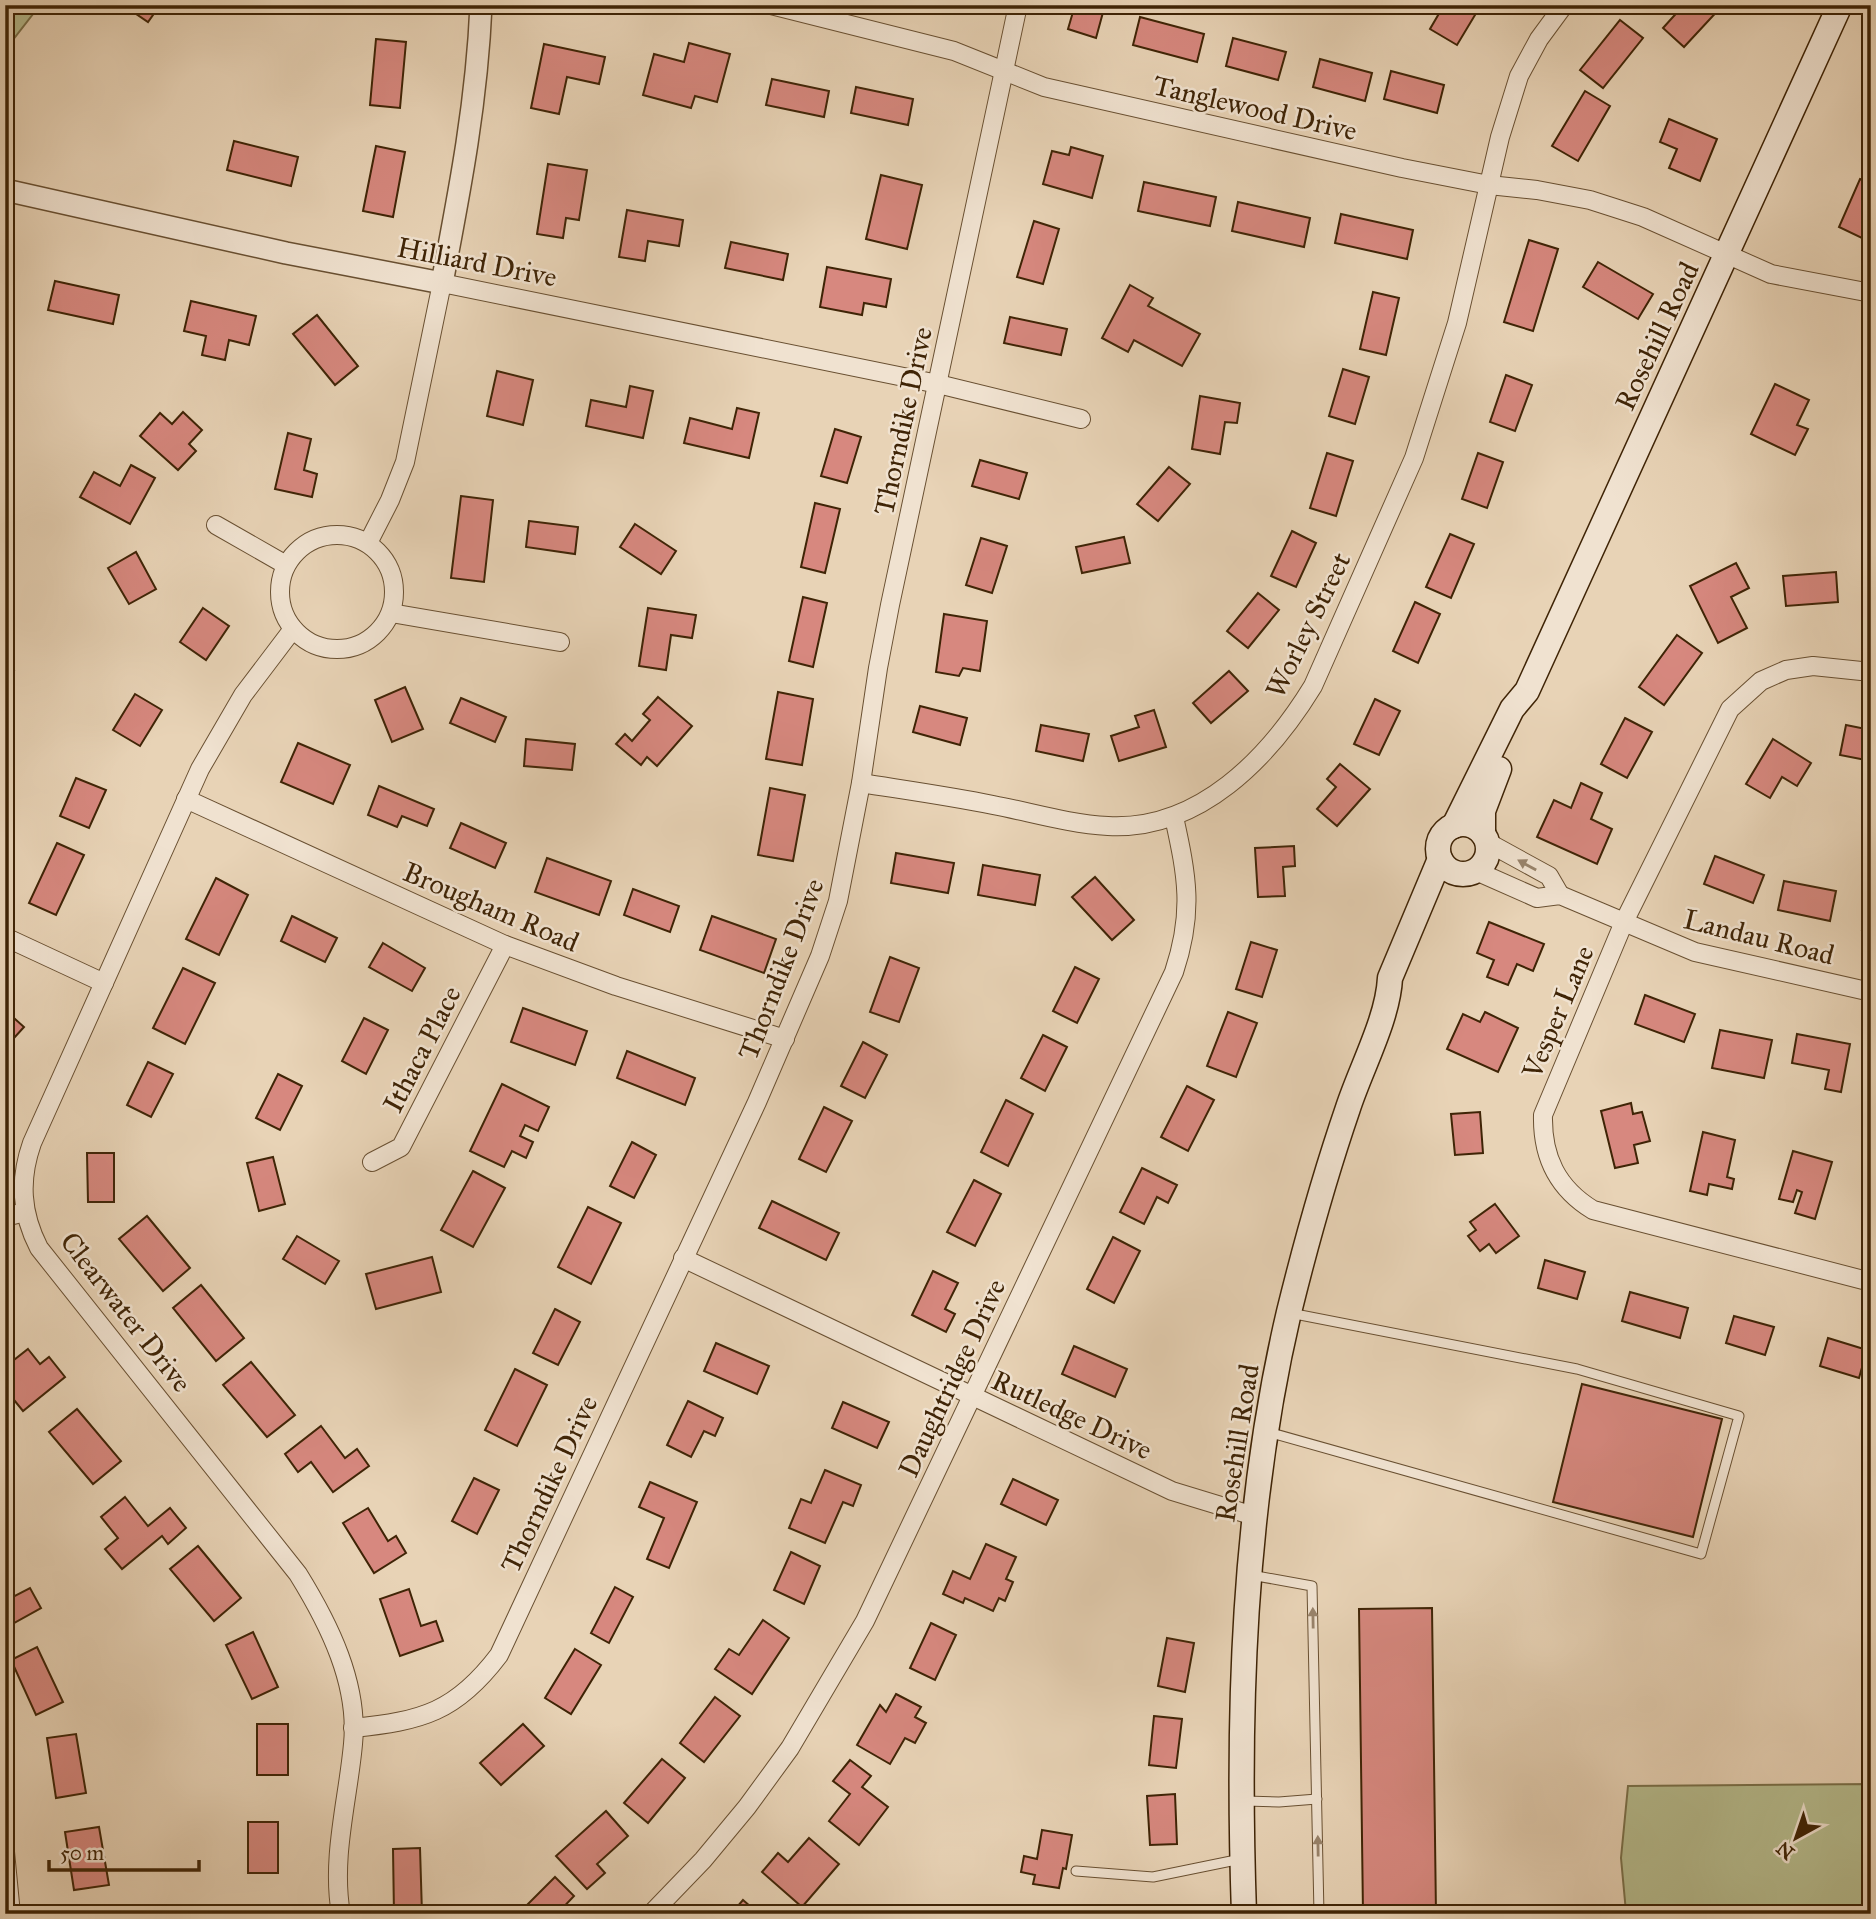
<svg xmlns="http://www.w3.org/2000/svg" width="1876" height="1919" viewBox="0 0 1876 1919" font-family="'IM FELL Great Primer',serif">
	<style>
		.green { fill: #b6bc8e; stroke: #7a704a; stroke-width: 2 }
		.building { fill: #d7887f; stroke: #3f2406; stroke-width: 2 }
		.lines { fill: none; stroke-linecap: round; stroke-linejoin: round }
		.service-casing { stroke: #695032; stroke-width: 11 }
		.minor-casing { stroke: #695032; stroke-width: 20 }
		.tertiary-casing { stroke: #695032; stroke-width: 24 }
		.secondary-casing { stroke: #3f2406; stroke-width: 27 }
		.service { stroke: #f0e2d0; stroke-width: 9 }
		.minor { stroke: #f0e2d0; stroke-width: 18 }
		.tertiary { stroke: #f0e2d0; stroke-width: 21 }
		.secondary { stroke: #f0e2d0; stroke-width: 24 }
		.oneway { fill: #98836b }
		.labels { text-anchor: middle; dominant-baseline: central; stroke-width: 5; stroke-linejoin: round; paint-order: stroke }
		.street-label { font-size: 28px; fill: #3f2406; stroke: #f0e2d0 }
	</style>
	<rect width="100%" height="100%" fill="#e8d3b6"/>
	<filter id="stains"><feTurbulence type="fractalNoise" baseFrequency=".00286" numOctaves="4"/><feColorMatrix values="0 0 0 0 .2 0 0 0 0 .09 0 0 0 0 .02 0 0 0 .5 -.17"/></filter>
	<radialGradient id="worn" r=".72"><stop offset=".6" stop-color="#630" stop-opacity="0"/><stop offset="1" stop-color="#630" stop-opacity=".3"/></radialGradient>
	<!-- green -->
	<g class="green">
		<polygon points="5,5 40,5 5,50"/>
		<polygon points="1871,1784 1871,1914 1626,1912 1621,1858 1628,1786"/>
	</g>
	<!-- building -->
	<g class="building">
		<polygon points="123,5 160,5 148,22"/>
		<polygon points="1075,5 1105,5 1096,38 1068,29"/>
		<polygon points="1444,5 1481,5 1457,45 1430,29"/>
		<polygon points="1680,5 1723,5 1684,47 1663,28 1682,7"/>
		<polygon points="1140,17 1204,34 1197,62 1133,45"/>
		<polygon points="1620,20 1643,38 1603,88 1580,70"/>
		<polygon points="1233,38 1286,52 1278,80 1226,66"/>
		<polygon points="376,39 406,42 400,108 370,105"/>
		<polygon points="689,43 730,54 717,102 695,96 691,108 643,95 654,54 684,62"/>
		<polygon points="544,44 605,57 599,84 567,77 559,114 531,108"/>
		<polygon points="1320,59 1372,73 1365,101 1313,87"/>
		<polygon points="1391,71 1444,85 1437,113 1384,99"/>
		<polygon points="772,79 829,91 824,117 766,105"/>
		<polygon points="856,87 913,99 908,125 851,113"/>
		<polygon points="1585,91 1610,106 1578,161 1552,146"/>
		<polygon points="1669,119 1717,139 1700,181 1669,168 1677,149 1660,142"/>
		<polygon points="234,141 298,157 291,186 227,170"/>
		<polygon points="376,146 405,152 393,217 363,211"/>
		<polygon points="1071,147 1103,156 1092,198 1043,184 1052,151 1069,155"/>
		<polygon points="548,164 587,170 579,220 566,218 563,238 537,234"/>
		<polygon points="881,175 922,185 907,249 866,239"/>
		<polygon points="1860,179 1871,184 1871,229 1866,240 1839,227"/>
		<polygon points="1144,182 1216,197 1210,226 1138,211"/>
		<polygon points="1238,202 1310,218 1304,247 1232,231"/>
		<polygon points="627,210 683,220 679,246 648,241 645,261 619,257"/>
		<polygon points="1341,214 1413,230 1407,259 1335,243"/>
		<polygon points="1034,221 1059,229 1043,284 1017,277"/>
		<polygon points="1529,240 1558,249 1533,331 1504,322"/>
		<polygon points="731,242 788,254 783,280 725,268"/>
		<polygon points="1598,262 1653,294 1638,319 1583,287"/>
		<polygon points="827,267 891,279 886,307 864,303 862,315 820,307"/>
		<polygon points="55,281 119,295 113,324 48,310"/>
		<polygon points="1130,285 1153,298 1148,306 1200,334 1182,366 1134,340 1128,352 1102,338"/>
		<polygon points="1373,292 1399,298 1386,355 1360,349"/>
		<polygon points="191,301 256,316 249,345 229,340 225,360 202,355 206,336 184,331"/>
		<polygon points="317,315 358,366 335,385 293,334"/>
		<polygon points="1010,317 1067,329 1061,355 1004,343"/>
		<polygon points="1343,369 1369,377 1355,424 1329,416"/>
		<polygon points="497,371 533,380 523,425 487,416"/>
		<polygon points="1506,375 1532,385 1515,431 1490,422"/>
		<polygon points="1775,384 1809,400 1797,425 1808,429 1795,455 1751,434"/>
		<polygon points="630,386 653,391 643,438 586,426 591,400 626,407"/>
		<polygon points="1200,396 1240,403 1237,423 1225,422 1220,454 1192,449"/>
		<polygon points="737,408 759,413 749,458 684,443 690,418 732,429"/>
		<polygon points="183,412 202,430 189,444 196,451 178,470 140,436 160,413 172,424"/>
		<polygon points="835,429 861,437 847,483 821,476"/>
		<polygon points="288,433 311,439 304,470 317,474 312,497 275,489"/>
		<polygon points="1327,453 1353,461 1336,516 1310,508"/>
		<polygon points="1478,453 1503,462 1487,508 1462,499"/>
		<polygon points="980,460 1027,473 1019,499 972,486"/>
		<polygon points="131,465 155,478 130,524 80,497 94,472 120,486"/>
		<polygon points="1169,467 1190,484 1158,521 1137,504"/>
		<polygon points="461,496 493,500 484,582 451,578"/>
		<polygon points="815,503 840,509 825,573 801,567"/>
		<polygon points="529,521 578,527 575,554 526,547"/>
		<polygon points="635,524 676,551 661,574 620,547"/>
		<polygon points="1292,531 1316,543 1296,587 1271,576"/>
		<polygon points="1450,534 1474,544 1451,598 1426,587"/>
		<polygon points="1124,537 1130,563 1082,573 1076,547"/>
		<polygon points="981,538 1007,546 992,593 966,585"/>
		<polygon points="136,552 156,589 129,604 108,568"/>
		<polygon points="1736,563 1749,588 1731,597 1747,628 1718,643 1690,586"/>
		<polygon points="1836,572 1838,602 1786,606 1783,576"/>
		<polygon points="1258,593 1279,610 1248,648 1227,631"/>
		<polygon points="803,597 827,603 813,667 789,661"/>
		<polygon points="1415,602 1440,614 1418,663 1393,651"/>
		<polygon points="203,608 229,626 206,660 180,642"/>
		<polygon points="648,608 696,615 692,638 671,635 666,670 639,666"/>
		<polygon points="944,614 987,621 980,671 963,668 959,676 936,672"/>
		<polygon points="1677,635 1702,653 1664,705 1639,687"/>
		<polygon points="7,639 14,670 5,672 5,640"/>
		<polygon points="1229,671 1248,691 1211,723 1193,703"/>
		<polygon points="405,687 423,729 392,742 375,700"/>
		<polygon points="778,692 813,699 802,765 766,759"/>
		<polygon points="135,694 162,710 140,746 113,730"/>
		<polygon points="658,697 692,726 657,766 647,757 641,765 616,744 625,734 632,741 650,720 643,714"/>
		<polygon points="461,698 506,717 495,742 450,723"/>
		<polygon points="1375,699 1400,711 1379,755 1354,744"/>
		<polygon points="920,706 967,718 960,745 913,732"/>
		<polygon points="1154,710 1166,747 1119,761 1111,736 1139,727 1135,716"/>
		<polygon points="1625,718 1652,732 1627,778 1601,764"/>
		<polygon points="1041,725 1089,734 1083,761 1036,751"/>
		<polygon points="1846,725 1871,730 1871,761 1840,755"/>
		<polygon points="526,739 575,744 572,770 524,766"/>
		<polygon points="1773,739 1811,763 1797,786 1782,777 1770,798 1746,784"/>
		<polygon points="298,743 350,765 333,804 281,782"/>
		<polygon points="1340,764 1370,789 1337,826 1317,809 1336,787 1327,779"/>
		<polygon points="76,778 106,790 89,828 60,816"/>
		<polygon points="1581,783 1602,793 1591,819 1612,829 1597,864 1537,837 1554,800 1571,808"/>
		<polygon points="379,786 434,809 427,826 402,816 397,827 368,815"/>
		<polygon points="770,788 805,795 793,861 758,855"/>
		<polygon points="461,823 506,843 495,868 450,848"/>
		<polygon points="57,843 84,855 56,915 29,903"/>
		<polygon points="1294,846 1295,866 1283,867 1285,896 1258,897 1255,848"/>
		<polygon points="896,853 954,863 948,893 891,883"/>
		<polygon points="1715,856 1764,875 1753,903 1704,884"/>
		<polygon points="547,858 611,881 599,915 535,892"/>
		<polygon points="983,865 1040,875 1035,905 978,895"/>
		<polygon points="1095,877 1134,920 1112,940 1072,897"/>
		<polygon points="216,878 248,895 219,955 186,939"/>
		<polygon points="1784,881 1836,891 1830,921 1778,910"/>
		<polygon points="633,889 679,906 670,932 624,915"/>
		<polygon points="1871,893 1871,932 1862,930"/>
		<polygon points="292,916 337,938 325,962 281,941"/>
		<polygon points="712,916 776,939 764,973 700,950"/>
		<polygon points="1489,922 1544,944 1533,971 1517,964 1508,985 1487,977 1494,960 1477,953"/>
		<polygon points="1251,942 1277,950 1262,997 1236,989"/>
		<polygon points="383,943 425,968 412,991 369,967"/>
		<polygon points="890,957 919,968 899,1022 870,1012"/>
		<polygon points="1075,967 1099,979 1077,1023 1053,1011"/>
		<polygon points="183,968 215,983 185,1044 153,1028"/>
		<polygon points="1645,995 1695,1014 1684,1042 1635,1024"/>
		<polygon points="523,1008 587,1031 575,1065 511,1042"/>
		<polygon points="5,1010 24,1027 5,1048"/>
		<polygon points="1228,1012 1257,1023 1236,1077 1207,1066"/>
		<polygon points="1485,1012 1518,1028 1498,1072 1447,1049 1463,1014 1480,1022"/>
		<polygon points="364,1018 388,1030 366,1074 342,1061"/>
		<polygon points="1720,1030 1772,1040 1764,1078 1712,1068"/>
		<polygon points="1797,1034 1850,1044 1841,1092 1825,1089 1829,1070 1792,1063"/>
		<polygon points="1043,1035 1067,1047 1045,1091 1021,1078"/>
		<polygon points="863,1042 887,1055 865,1098 841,1086"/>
		<polygon points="627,1051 695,1078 685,1105 617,1078"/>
		<polygon points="148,1062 173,1074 151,1117 127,1105"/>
		<polygon points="278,1074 302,1086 280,1130 256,1118"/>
		<polygon points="502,1084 549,1107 538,1131 525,1125 520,1136 533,1142 526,1158 512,1151 504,1167 470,1151"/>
		<polygon points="1187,1086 1214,1100 1188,1151 1161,1137"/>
		<polygon points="1006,1100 1033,1114 1008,1166 981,1152"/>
		<polygon points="1631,1103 1633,1114 1642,1112 1650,1141 1634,1145 1638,1163 1615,1168 1601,1111"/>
		<polygon points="824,1107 852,1121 826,1172 799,1159"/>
		<polygon points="1480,1112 1483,1153 1455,1155 1451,1114"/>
		<polygon points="1703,1132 1735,1140 1727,1177 1734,1179 1732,1189 1709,1184 1707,1195 1690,1191"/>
		<polygon points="632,1142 656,1155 634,1198 610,1186"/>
		<polygon points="1793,1151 1832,1162 1815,1219 1795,1213 1802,1192 1797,1190 1793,1202 1779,1199"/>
		<polygon points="87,1153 114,1153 114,1202 88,1202"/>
		<polygon points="273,1157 285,1204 259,1211 247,1163"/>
		<polygon points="1142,1168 1177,1185 1168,1203 1157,1197 1144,1224 1120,1212"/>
		<polygon points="473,1171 505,1188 473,1247 441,1230"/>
		<polygon points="974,1180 1001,1194 975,1246 947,1232"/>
		<polygon points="1869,1193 1871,1193 1871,1224 1863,1222"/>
		<polygon points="772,1201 839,1233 826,1260 759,1228"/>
		<polygon points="1495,1204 1519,1236 1496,1253 1489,1244 1480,1251 1468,1236 1476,1230 1470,1222"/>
		<polygon points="588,1207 621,1223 591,1284 558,1267"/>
		<polygon points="147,1216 190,1268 163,1291 119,1239"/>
		<polygon points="297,1236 339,1261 325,1284 283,1259"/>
		<polygon points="1113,1237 1140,1251 1114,1303 1087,1289"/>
		<polygon points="432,1257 441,1292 376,1309 366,1274"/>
		<polygon points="1545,1260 1585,1272 1577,1299 1538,1288"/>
		<polygon points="933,1271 958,1283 945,1309 955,1314 946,1332 912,1315"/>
		<polygon points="201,1285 244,1338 216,1361 173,1308"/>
		<polygon points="1630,1292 1688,1308 1680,1338 1622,1321"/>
		<polygon points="555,1309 580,1322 558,1365 533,1353"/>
		<polygon points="1734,1316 1774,1327 1765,1355 1726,1343"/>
		<polygon points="1828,1338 1867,1350 1859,1378 1820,1366"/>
		<polygon points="716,1343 769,1366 757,1394 704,1371"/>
		<polygon points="1074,1346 1127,1369 1115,1397 1062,1374"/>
		<polygon points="28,1349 40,1364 49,1357 65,1377 23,1411 5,1389 5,1367"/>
		<polygon points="251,1362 295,1415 267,1437 223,1385"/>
		<polygon points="515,1369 547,1385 517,1446 485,1430"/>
		<polygon points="1582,1384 1722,1419 1693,1537 1553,1502"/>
		<polygon points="688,1401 723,1418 715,1436 704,1431 691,1457 667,1445"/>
		<polygon points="843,1402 889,1422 877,1448 832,1428"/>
		<polygon points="77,1409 121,1461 93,1484 49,1432"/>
		<polygon points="321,1426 345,1458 357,1449 369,1466 333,1492 311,1462 298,1472 285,1454"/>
		<polygon points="825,1470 861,1485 853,1506 843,1502 825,1543 789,1528 801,1499 811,1503"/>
		<polygon points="474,1478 499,1490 477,1534 452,1521"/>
		<polygon points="1013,1479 1058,1500 1046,1525 1001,1504"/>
		<polygon points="650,1482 697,1502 669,1568 647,1559 664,1518 639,1507"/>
		<polygon points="125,1497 148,1526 170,1508 186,1528 168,1544 162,1536 122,1569 105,1549 118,1538 101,1517"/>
		<polygon points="368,1508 388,1541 396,1536 406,1553 374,1573 343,1523"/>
		<polygon points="986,1544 1016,1557 1006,1579 1013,1582 1005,1601 999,1598 993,1611 965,1598 963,1603 943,1594 953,1571 970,1579"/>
		<polygon points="198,1546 241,1598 214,1621 170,1569"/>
		<polygon points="791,1552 820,1566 804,1604 774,1590"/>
		<polygon points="5,1587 11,1598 30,1588 41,1608 5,1628"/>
		<polygon points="615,1587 633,1597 609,1643 591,1633"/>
		<polygon points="409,1589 421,1626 436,1621 443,1641 400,1656 380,1599"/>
		<polygon points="1432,1608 1436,1914 1363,1914 1359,1609"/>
		<polygon points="763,1620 789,1638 752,1694 715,1669 729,1649 739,1655"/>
		<polygon points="931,1623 956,1635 935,1680 910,1668"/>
		<polygon points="253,1632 278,1687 252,1699 226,1645"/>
		<polygon points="1167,1638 1194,1643 1185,1692 1158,1686"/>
		<polygon points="37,1647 63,1702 36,1715 11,1660"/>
		<polygon points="575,1649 601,1665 571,1714 545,1698"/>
		<polygon points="896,1694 921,1707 915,1717 926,1723 915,1743 905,1738 890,1764 857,1745 880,1705 886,1712"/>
		<polygon points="715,1697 740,1716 704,1762 680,1743"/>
		<polygon points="1154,1716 1182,1719 1176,1768 1149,1765"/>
		<rect x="257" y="1724" width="31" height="51"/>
		<polygon points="523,1724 544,1746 501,1785 480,1763"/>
		<polygon points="76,1734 86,1793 56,1798 47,1738"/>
		<polygon points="662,1759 685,1778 648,1823 624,1803"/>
		<polygon points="850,1760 871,1776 862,1787 888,1807 859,1845 829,1821 850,1794 833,1781"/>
		<polygon points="1175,1794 1177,1844 1150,1845 1147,1796"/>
		<polygon points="606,1811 628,1836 597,1864 605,1873 587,1889 556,1856"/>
		<rect x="248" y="1822" width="30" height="51"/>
		<polygon points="99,1827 109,1885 74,1890 65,1832"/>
		<polygon points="1042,1830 1072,1835 1066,1869 1063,1868 1059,1888 1033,1884 1035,1875 1021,1872 1024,1856 1037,1859"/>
		<polygon points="809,1838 839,1864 802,1907 762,1872 778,1853 788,1862"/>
		<polygon points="420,1848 422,1914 394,1914 393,1849"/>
		<polygon points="555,1877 574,1896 557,1914 518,1914"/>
		<polygon points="743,1900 759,1914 731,1914"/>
	</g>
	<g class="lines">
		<!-- service casing -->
		<g class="service-casing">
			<g id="service">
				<polyline points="1268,1432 1701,1554 1739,1416 1577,1369 1290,1313"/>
				<polyline points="1251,1575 1312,1586 1319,1914"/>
				<polyline points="1245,1801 1279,1802 1317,1799"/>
				<polyline points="1076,1871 1153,1877 1241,1859"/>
			</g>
		</g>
		<!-- minor casing -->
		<g class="minor-casing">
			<g id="minor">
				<polyline points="771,5 954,51 1044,87 1402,168 1489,185 1537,190 1590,200 1643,217 1771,274 1871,293"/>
				<polyline points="216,525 286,565"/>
				<circle cx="337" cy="592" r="57"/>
				<polyline points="368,543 390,500 405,462 442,283 938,384 1081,419"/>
				<polyline points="391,613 560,642"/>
				<path d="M293,629L243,695L200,769L32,1143C19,1180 21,1213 39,1248L298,1574C329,1624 359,1684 353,1744C348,1800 331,1858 341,1914"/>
				<path d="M1871,672L1813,666L1786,670L1761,681L1730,709L1624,922L1543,1115C1542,1157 1557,1188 1593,1210L1871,1282"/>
				<path d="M861,783C905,790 949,796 993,805C1030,812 1069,824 1108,826C1199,831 1269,758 1313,686L1414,458L1457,323L1500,137L1519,76L1539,39L1564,5"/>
				<polyline points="186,799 505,945 616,986 785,1039"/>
				<polyline points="1487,842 1549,876 1560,895"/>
				<polyline points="1476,871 1537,898 1560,895 1695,952 1871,992"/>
				<polyline points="5,937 104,983"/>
				<polyline points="372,1162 401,1147 505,945"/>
				<polyline points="5,1217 25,1212"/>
				<polyline points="683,1258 1172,1491 1254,1516"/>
				<path d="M353,1728C422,1721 456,1712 499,1655L757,1102L820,956L838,901L861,783L878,668L890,605L1018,5"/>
				<polyline points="5,1852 11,1914"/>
				<path d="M651,1914L703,1860L747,1807L790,1748L865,1621L1174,972C1194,912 1187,876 1174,817"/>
			</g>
		</g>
		<!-- tertiary casing -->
		<g class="tertiary-casing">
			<path id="tertiary" d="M5,190L286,253L442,283C460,189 477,101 481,5"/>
		</g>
		<!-- secondary casing -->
		<g class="secondary-casing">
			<g id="secondary">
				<circle cx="1463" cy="849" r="25"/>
				<polyline points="1454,826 1512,709 1527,691 1840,5"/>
				<polyline points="1483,834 1483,811 1499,769"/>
				<path d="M1244,1914C1237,1713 1243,1508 1289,1312C1306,1243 1325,1175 1348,1108C1361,1068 1388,1019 1390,978L1440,859"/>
			</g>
		</g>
		<!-- service -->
		<use href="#service" class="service"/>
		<!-- minor -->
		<use href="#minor" class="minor"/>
		<!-- tertiary -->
		<use href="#tertiary" class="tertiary"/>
		<!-- secondary -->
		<use href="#secondary" class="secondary"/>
	</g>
	<!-- one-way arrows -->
	<defs><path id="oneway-solid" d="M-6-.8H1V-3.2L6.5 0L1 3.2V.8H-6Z" transform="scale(1.75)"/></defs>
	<g class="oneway">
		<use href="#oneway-solid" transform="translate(1527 865) rotate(-151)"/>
		<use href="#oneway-solid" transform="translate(1313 1618) rotate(-91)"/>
		<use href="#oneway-solid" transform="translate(1318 1846) rotate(-91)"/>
	</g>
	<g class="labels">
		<!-- street labels -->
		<g class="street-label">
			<text transform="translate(1255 108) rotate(13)">Tanglewood Drive</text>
			<text transform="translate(477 262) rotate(11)">Hilliard Drive</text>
			<text transform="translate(1657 336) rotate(-65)">Rosehill Road</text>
			<text transform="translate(903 421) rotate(-78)">Thorndike Drive</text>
			<text transform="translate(1308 625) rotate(-64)">Worley Street</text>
			<text transform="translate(491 907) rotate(23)">Brougham Road</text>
			<text transform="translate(1759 937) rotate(14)">Landau Road</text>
			<text transform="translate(781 969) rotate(-69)">Thorndike Drive</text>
			<text transform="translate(1558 1012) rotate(-67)">Vesper Lane</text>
			<text transform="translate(422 1049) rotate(-63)">Ithaca Place</text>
			<text transform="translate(126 1312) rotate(52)">Clearwater Drive</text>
			<text transform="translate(952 1378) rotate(-65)">Daughtridge Drive</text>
			<text transform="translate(1072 1415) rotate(25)">Rutledge Drive</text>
			<text transform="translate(1237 1443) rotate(-81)">Rosehill Road</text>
			<text transform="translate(549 1484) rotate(-65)">Thorndike Drive</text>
		</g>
	</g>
	<!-- margin -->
	<rect width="1876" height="1919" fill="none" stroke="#e8d3b6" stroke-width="28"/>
	<rect x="7" y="7" width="1862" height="1905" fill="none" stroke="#3f2406" stroke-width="3.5"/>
	<rect x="14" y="14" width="1848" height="1891" fill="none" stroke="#3f2406" stroke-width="2"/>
	<!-- north arrow -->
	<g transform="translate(1796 1838) rotate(220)" stroke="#f0e2d0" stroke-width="5" paint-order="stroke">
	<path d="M0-5L12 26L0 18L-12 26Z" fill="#3f2406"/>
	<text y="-10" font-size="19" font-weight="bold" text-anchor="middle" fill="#3f2406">N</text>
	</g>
	<!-- scale -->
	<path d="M49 1860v10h150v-10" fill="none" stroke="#3f2406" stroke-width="3.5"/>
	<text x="60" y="1860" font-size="21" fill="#3f2406" stroke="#f0e2d0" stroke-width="5" paint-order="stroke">50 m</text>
	<rect width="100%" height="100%" filter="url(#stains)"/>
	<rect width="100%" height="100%" fill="url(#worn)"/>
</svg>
